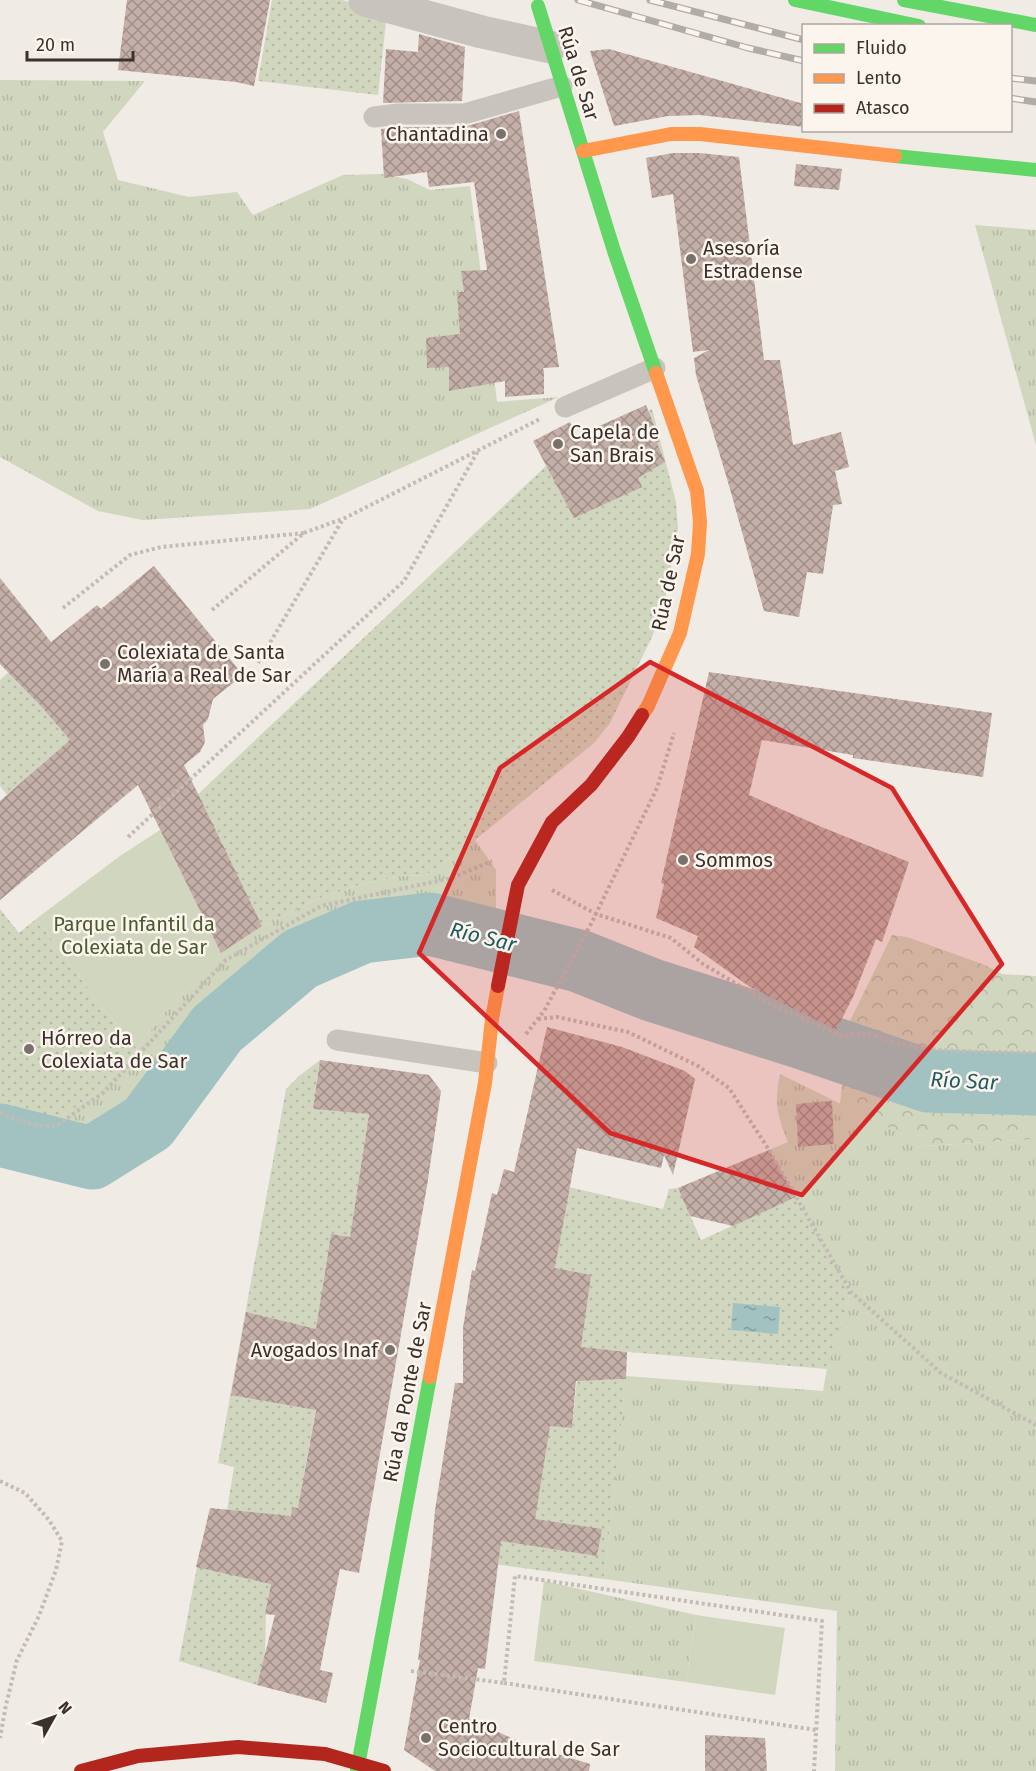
<svg xmlns="http://www.w3.org/2000/svg" width="1036" height="1771" viewBox="0 0 1036 1771" font-family="'Fira Sans',sans-serif">
	<style>
		.grass { fill: url(#grass-tufts) }
		.forest { fill: url(#forest-crowns) }
		.park { fill: #d1d6bf }
		.garden { fill: url(#garden-dots) }
		.water { fill: url(#water-ripples) }
		.lines { fill: none; stroke-linecap: round; stroke-linejoin: round }
		.river { stroke: #a1c2c1; stroke-width: 63 }
		.building { fill: url(#building-cross-hatch) }
		.path { stroke: #c2bbb6; stroke-width: 4; stroke-dasharray: 3 3; stroke-linecap: butt }
		.lane { stroke: #c9c3be; stroke-width: 21 }
		.street { stroke: #c9c3be; stroke-width: 33 }
		.fast { stroke: #63d668; stroke-width: 14 }
		.slow { stroke: #ff974d; stroke-width: 14 }
		.jam { stroke: #b3261e; stroke-width: 14 }
		.rail-casing { stroke: #b1aca8; stroke-width: 7 }
		.rail { stroke: #fbf5ee; stroke-width: 4.5; stroke-dasharray: 14; stroke-linecap: butt }
		.marked { fill: #d62828; fill-opacity: 0.2; stroke: #d62828; stroke-width: 4.5; stroke-linejoin: round }
		.poi-dot { fill: #7a716c; stroke: #fbf5ee; stroke-width: 2 }
		.labels { text-anchor: middle; dominant-baseline: central; stroke-width: 5; stroke-linejoin: round; paint-order: stroke }
		.street-label { font-size: 20px; fill: #3b302b; stroke: #fbf5ee }
		.poi-label { font-size: 20px; fill: #3b302b; stroke: #fbf5ee; text-anchor: start }
		.park-label { font-size: 20px; fill: #4a5a2e; stroke: #fbf5ee }
		.water-label { font-size: 21px; font-style: italic; fill: #1f5a5e; stroke: #fbf5ee }
	</style>
	<defs>
		<pattern id="grass-tufts" width="24" height="20" patternUnits="userSpaceOnUse" patternTransform="scale(1.5)"><rect width="24" height="20" fill="#d1d6bf"/><path d="M3 7l-1-3M5 7V3M7 7l1-3M15 17l-1-3M17 17v-4M19 17l1-3" fill="none" stroke="#b4b8a4"/></pattern>
		<pattern id="forest-crowns" width="20" height="18" patternUnits="userSpaceOnUse" patternTransform="scale(1.5)"><rect width="20" height="18" fill="#d1d6bf"/><path d="M2 6a3 3 0 1 1 6 0M12 15a3 3 0 1 1 6 0" fill="none" stroke="#b4b8a4"/></pattern>
		<pattern id="garden-dots" width="8" height="8" patternUnits="userSpaceOnUse" patternTransform="scale(1.5)"><rect width="8" height="8" fill="#d1d6bf"/><path d="M2 2h.1M6 6h.1" fill="none" stroke="#b4b8a4" stroke-width="1.8" stroke-linecap="round"/></pattern>
		<pattern id="water-ripples" width="26" height="14" patternUnits="userSpaceOnUse" patternTransform="scale(1.5)"><rect width="26" height="14" fill="#a1c2c1"/><path d="M2 4q2-2 4 0t4 0M15 11q2-2 4 0t4 0" fill="none" stroke="#849e9d"/></pattern>
		<pattern id="building-cross-hatch" width="8" height="8" patternUnits="userSpaceOnUse" patternTransform="scale(1.5)"><rect width="8" height="8" fill="#c3afa7"/><path d="M0 0l8 8M0 8l8-8" fill="none" stroke="#a08f88"/></pattern>
	</defs>
	<rect width="100%" height="100%" fill="#f0ebe5"/>
	<!-- grass -->
	<g class="grass">
		<polygon points="0,80 145,81 103,132 118,180 189,197 237,192 253,215 343,175 382,174 407,179 430,190 470,186 497,402 559,397 310,509 143,520 98,511 0,457"/>
		<polygon points="975,225 1036,230 1036,445"/>
		<polygon points="475,840 496,870 496,915 473,907 429,909 354,916 293,953 207,1025 140,1118 88,1149 0,1129 0,1107 53,1124 100,1089 137,1049 161,1016 221,953 262,926 322,897 359,885 399,876 426,875"/>
		<path d="M780,1074L926,1146L1036,1139V1771H835L837,1611L604,1579L626,1376L823,1391L827,1368L851,1292L769,1150L788,1142C777,1116 774,1102 780,1074Z"/>
		<polygon points="544,1581 696,1615 686,1682 534,1661"/>
	</g>
	<!-- forest -->
	<polygon class="forest" points="892,935 907,937 985,965 1002,974 1036,976 1036,1139 926,1146 840,1104 848,1025"/>
	<!-- park -->
	<g class="park">
		<polygon points="160,830 221,953 161,1016 137,1049 102,1007 36,919 120,856"/>
		<polygon points="696,1615 785,1628 775,1695 686,1682"/>
	</g>
	<!-- garden -->
	<g class="garden">
		<polygon points="272,0 342,0 387,13 378,95 258,81"/>
		<polygon points="652,409 676,502 678,528 664,605 652,637 610,723 594,743 475,840 426,875 399,876 359,885 322,897 262,926 221,953 160,830 546,466 583,445"/>
		<polygon points="23,659 41,705 59,726 81,731 7,795 0,786 0,680"/>
		<polygon points="0,909 19,933 36,919 102,1007 137,1049 100,1089 53,1124 0,1107"/>
		<polygon points="320,1060 313,1109 369,1114 350,1237 331,1234 322,1290 337,1293 304,1474 313,1510 293,1507 290,1516 227,1510 234,1467 218,1463 286,1089 299,1076"/>
		<polygon points="569,1187 663,1209 669,1189 678,1188 701,1240 796,1197 851,1292 827,1369 606,1350 602,1380 626,1379 604,1579 486,1563 548,1425 572,1428 577,1379 552,1288"/>
		<polygon points="276,1557 266,1610 265,1656 257,1685 179,1661 197,1567"/>
	</g>
	<!-- water -->
	<polygon class="water" points="733,1303 780,1307 778,1334 731,1330"/>
	<g class="lines">
		<!-- river -->
		<polyline class="river" points="0,1135 92,1158 148,1123 217,1029 300,959 362,932 430,924 579,961 652,990 803,1038 928,1081 1036,1084"/>
	</g>
	<!-- building -->
	<g class="building">
		<polygon points="127,0 270,0 254,86 236,82 118,70"/>
		<polygon points="419,34 465,47 462,101 383,103 386,49 418,52"/>
		<polygon points="609,49 804,104 804,127 700,115 668,116 614,126 590,51"/>
		<polygon points="519,111 559,367 543,368 544,372 544,394 505,397 505,381 449,391 449,367 427,368 426,338 460,334 457,292 464,292 461,271 487,270 474,182 429,187 427,172 384,178 381,129 399,127 464,127"/>
		<polygon points="673,153 699,153 739,157 764,360 780,360 793,445 841,432 849,467 835,471 842,504 833,505 823,574 807,572 799,617 764,611 730,489 696,375 694,358 709,350 693,352 673,194 652,198 646,158"/>
		<polygon points="796,164 842,169 839,190 794,186"/>
		<polygon points="646,405 660,440 657,443 665,462 638,478 642,487 574,518 533,441 570,422 577,436"/>
		<polygon points="154,566 243,675 213,699 208,719 203,725 205,742 200,752 184,765 262,926 221,953 138,785 0,900 0,801 70,740 41,706 0,664 0,578 51,642 97,605 101,609"/>
		<polygon points="709,672 992,713 983,777 853,758 853,755 762,740 749,795 824,828 909,862 882,942 876,939 853,997 836,1030 750,987 694,947 698,936 656,918 664,884 661,883"/>
		<polygon points="547,1027 622,1047 685,1071 695,1079 673,1175 664,1155 661,1168 577,1148 555,1268 591,1275 581,1347 627,1352 626,1379 576,1381 572,1428 550,1426 535,1519 602,1529 597,1556 501,1541 485,1669 478,1668 469,1719 525,1744 590,1764 589,1771 435,1771 404,1750 420,1660 418,1660 431,1556 435,1510 455,1383 463,1383 463,1328 472,1270 475,1271 492,1193 497,1195 504,1169 514,1172"/>
		<polygon points="320,1060 429,1075 441,1091 427,1186 359,1573 340,1569 320,1670 333,1673 326,1703 257,1685 275,1615 265,1614 271,1584 196,1567 210,1508 291,1516 292,1507 298,1508 316,1410 231,1395 246,1312 316,1329 331,1234 350,1237 369,1114 313,1109"/>
		<polygon points="832,1101 834,1144 798,1147 796,1104"/>
		<polygon points="769,1150 796,1197 733,1226 690,1216 678,1188"/>
		<polygon points="705,1735 765,1738 767,1771 705,1771"/>
	</g>
	<g class="lines">
		<!-- path -->
		<g class="path">
			<polyline points="63,608 130,555 161,547 304,533"/>
			<polyline points="212,610 304,533 342,519"/>
			<polyline points="258,663 343,519 540,419"/>
			<polyline points="128,837 404,581 478,451"/>
			<path d="M552,890L596,914L671,938L703,964L767,1002L844,1037C868,1028 874,1038 897,1043C937,1054 994,1051 1036,1053"/>
			<polyline points="538,1019 557,1017 628,1032 698,1066 729,1088 769,1150 851,1292 941,1373 1036,1425"/>
			<polyline points="526,1034 544,1011 592,922 657,788 674,733"/>
			<polyline points="0,1113 34,1125 56,1126 103,1093 226,960 321,906 452,878 492,861"/>
			<polyline points="0,1481 25,1493 49,1520 62,1541 56,1570 39,1616 17,1660 6,1705 0,1738"/>
			<polyline points="411,1671 504,1683 515,1576 822,1621 814,1771"/>
			<polyline points="504,1683 816,1730"/>
		</g>
		<!-- lane -->
		<g class="lane">
			<polyline points="374,117 398,114 464,114 562,86"/>
			<polyline points="565,407 655,368"/>
			<polyline points="337,1040 487,1063"/>
		</g>
		<!-- street -->
		<polyline class="street" points="365,0 482,32 550,47"/>
		<!-- fast -->
		<g class="fast">
			<polyline points="795,0 919,26"/>
			<polyline points="904,0 1036,25"/>
			<polyline points="538,6 614,251 656,373"/>
			<polyline points="895,156 1036,170"/>
			<polyline points="357,1771 430,1377"/>
		</g>
		<!-- slow -->
		<g class="slow">
			<polyline points="583,151 671,134 700,134 895,156"/>
			<polyline points="642,715 648,706 680,633 698,554 700,522 697,491 656,373"/>
			<polyline points="430,1377 485,1083 492,1019 498,986"/>
		</g>
		<!-- jam -->
		<g class="jam">
			<polyline points="498,986 518,885 552,822 591,785 628,737 642,715"/>
			<polyline points="81,1771 138,1756 238,1747 325,1754 384,1771"/>
		</g>
		<!-- rail casing -->
		<g class="rail-casing">
			<g id="rail">
				<polyline points="578,0 748,48 804,61"/>
				<polyline points="650,0 804,40"/>
				<polyline points="1010,78 1036,81"/>
				<polyline points="1010,98 1036,102"/>
			</g>
		</g>
		<!-- rail -->
		<use href="#rail" class="rail"/>
	</g>
	<!-- marked area -->
	<path class="marked" d="M650,662L892,788L1002,964L802,1195L610,1133L419,953L500,768Z"/>
	<!-- markers -->
	<g class="poi-dot">
		<circle cx="501" cy="134" r="6"/>
		<circle cx="691" cy="259" r="6"/>
		<circle cx="558" cy="444" r="6"/>
		<circle cx="105" cy="664" r="6"/>
		<circle cx="683" cy="860" r="6"/>
		<circle cx="29" cy="1049" r="6"/>
		<circle cx="390" cy="1350" r="6"/>
		<circle cx="426" cy="1738" r="6"/>
	</g>
	<g class="labels">
		<!-- street labels -->
		<g class="street-label">
			<text transform="translate(579 73) rotate(73)">Rúa de Sar</text>
			<text transform="translate(668 583) rotate(-78)">Rúa de Sar</text>
			<text transform="translate(407 1392) rotate(-79)">Rúa da Ponte de Sar</text>
		</g>
		<!-- poi labels -->
		<g class="poi-label">
			<text x="489" y="134" text-anchor="end">Chantadina</text>
			<text x="703" y="248">Asesoría<tspan x="703" dy="23">Estradense</tspan></text>
			<text x="570" y="432">Capela de<tspan x="570" dy="23">San Brais</tspan></text>
			<text x="117" y="652">Colexiata de Santa<tspan x="117" dy="23">María a Real de Sar</tspan></text>
			<text x="695" y="860">Sommos</text>
			<text x="41" y="1038">Hórreo da<tspan x="41" dy="23">Colexiata de Sar</tspan></text>
			<text x="378" y="1350" text-anchor="end">Avogados Inaf</text>
			<text x="438" y="1726">Centro<tspan x="438" dy="23">Sociocultural de Sar</tspan></text>
		</g>
		<!-- park labels -->
		<g class="park-label">
			<text x="134" y="924">Parque Infantil da<tspan x="134" dy="23">Colexiata de Sar</tspan></text>
		</g>
		<!-- water labels -->
		<g class="water-label">
			<text transform="translate(483 937) rotate(14)">Río Sar</text>
			<text transform="translate(964 1081) rotate(3)">Río Sar</text>
		</g>
	</g>
	<!-- legend -->
	<rect x="802" y="24" width="210" height="108" fill="#fbf5ee" stroke="#aea6a0" stroke-width="1.5"/>
	<rect x="814" y="44" width="30" height="9" fill="#63d668" stroke="#aea6a0" stroke-width="1.5"/>
	<text x="856" y="54" font-size="18" fill="#3b302b">Fluido</text>
	<rect x="814" y="74" width="30" height="9" fill="#ff974d" stroke="#aea6a0" stroke-width="1.5"/>
	<text x="856" y="84" font-size="18" fill="#3b302b">Lento</text>
	<rect x="814" y="104" width="30" height="9" fill="#b3261e" stroke="#aea6a0" stroke-width="1.5"/>
	<text x="856" y="114" font-size="18" fill="#3b302b">Atasco</text>
	<!-- north arrow -->
	<g transform="translate(54 1717) rotate(50)" stroke="#fbf5ee" stroke-width="4.5" paint-order="stroke">
	<path d="M0-4.5L10 22L0 15L-10 22Z" fill="#3b302b"/>
	<text y="-9" font-size="16" font-weight="bold" text-anchor="middle" fill="#3b302b">N</text>
	</g>
	<!-- scale -->
	<path d="M27 51v9h106v-9" fill="none" stroke="#3b302b" stroke-width="3"/>
	<text x="36" y="51" font-size="18" fill="#3b302b" stroke="#fbf5ee" stroke-width="4.5" paint-order="stroke">20 m</text>
</svg>
